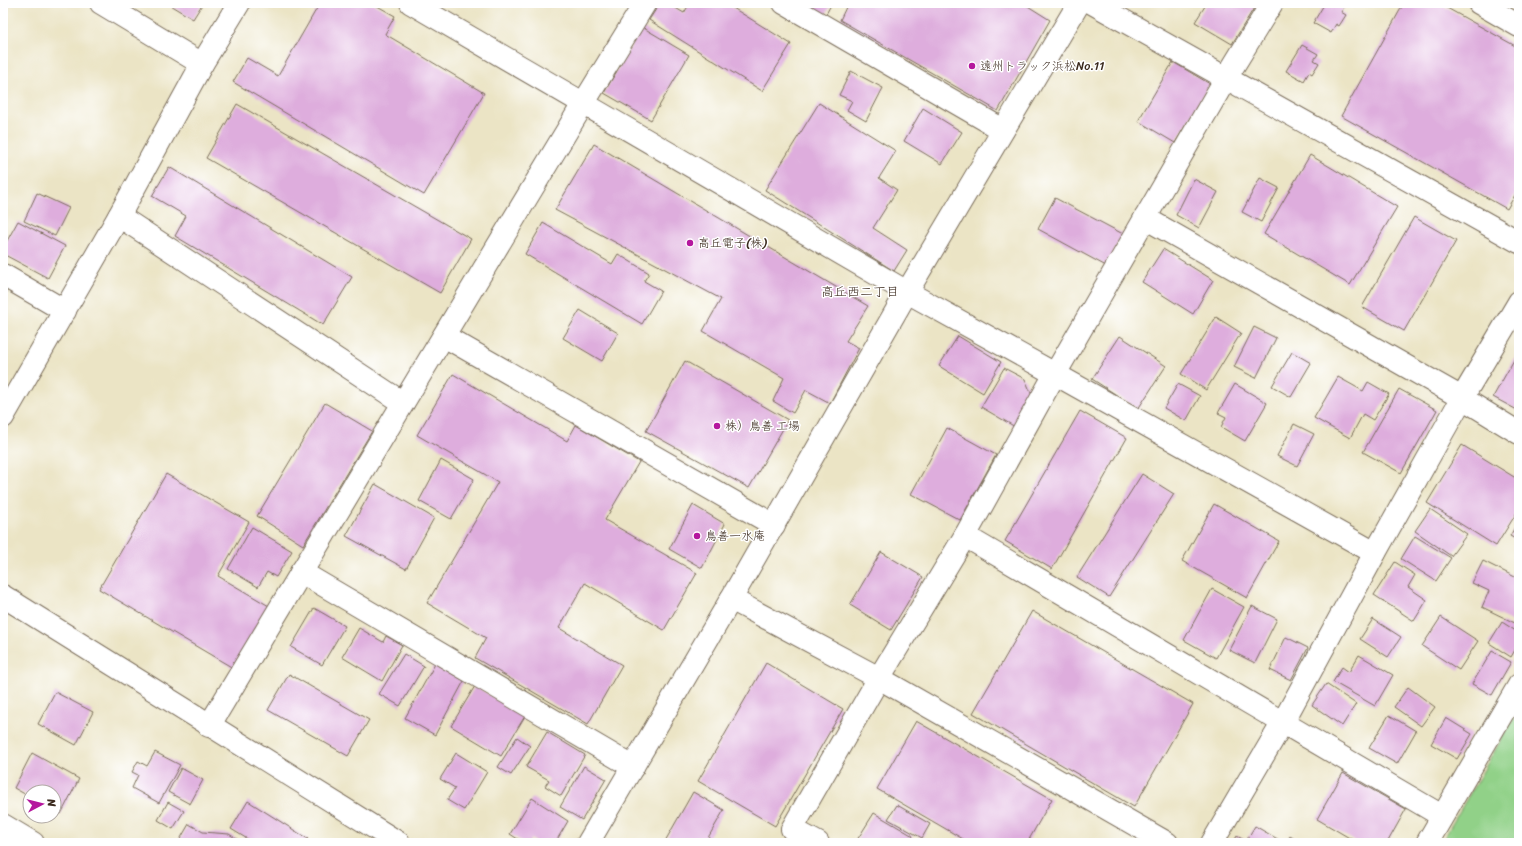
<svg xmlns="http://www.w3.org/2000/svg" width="1522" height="846" viewBox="0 0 1522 846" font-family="Sriracha,'Klee One',sans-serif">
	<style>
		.green { fill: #91d188; stroke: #667e53 }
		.building { fill: #deaddd }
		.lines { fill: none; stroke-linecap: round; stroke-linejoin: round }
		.minor-casing { stroke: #796b58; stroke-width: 24 }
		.minor { stroke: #fff; stroke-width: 22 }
		.poi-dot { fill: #b5179e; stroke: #fff; stroke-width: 1.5 }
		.labels { text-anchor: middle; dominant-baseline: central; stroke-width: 3; stroke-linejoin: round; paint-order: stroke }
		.poi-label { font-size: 12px; fill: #3b2a1e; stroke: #fff; text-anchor: start }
		.neighbourhood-label { font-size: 13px; fill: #3b2a1e; stroke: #fff }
	</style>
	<rect width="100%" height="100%" fill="#fff"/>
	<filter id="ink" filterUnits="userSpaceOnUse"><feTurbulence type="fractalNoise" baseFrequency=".025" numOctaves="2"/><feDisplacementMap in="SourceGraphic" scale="8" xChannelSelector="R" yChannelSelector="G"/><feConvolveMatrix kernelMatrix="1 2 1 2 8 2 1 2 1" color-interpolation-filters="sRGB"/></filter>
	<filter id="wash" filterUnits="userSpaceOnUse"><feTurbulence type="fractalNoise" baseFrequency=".012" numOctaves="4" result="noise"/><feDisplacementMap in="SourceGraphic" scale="16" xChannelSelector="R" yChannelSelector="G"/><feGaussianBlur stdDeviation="0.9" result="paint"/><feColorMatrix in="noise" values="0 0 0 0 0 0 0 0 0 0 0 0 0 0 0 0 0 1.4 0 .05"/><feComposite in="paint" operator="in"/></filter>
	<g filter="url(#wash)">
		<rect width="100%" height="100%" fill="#ebe4c5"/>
		<!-- green -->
		<polygon class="green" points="1519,709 1519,843 1441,843"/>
		<g id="blocks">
			<!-- building -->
			<g class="building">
				<polygon points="169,3 203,3 193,19 168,4"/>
				<polygon points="320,3 372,3 395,16 385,34 484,93 424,195 233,82 247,58 278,76"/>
				<polygon points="660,3 667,3 684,13 690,3 725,3 791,44 762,91 649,20"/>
				<polygon points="805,3 832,3 825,16"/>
				<polygon points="848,3 1023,3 1050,20 998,111 840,20"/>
				<polygon points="1207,3 1257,3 1232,44 1195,22"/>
				<polygon points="1325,3 1340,3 1345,6 1341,12 1346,15 1339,26 1336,24 1331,33 1313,23"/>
				<polygon points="1404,3 1438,3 1519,48 1519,188 1507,209 1341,116"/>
				<polygon points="642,27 689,55 651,120 604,93"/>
				<polygon points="1302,45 1318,54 1314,60 1319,63 1312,74 1309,72 1304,81 1286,71"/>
				<polygon points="1173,62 1210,84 1175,143 1138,121"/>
				<polygon points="851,71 883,88 866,121 847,110 852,101 839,95"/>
				<polygon points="819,103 896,151 879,178 897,190 873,228 907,250 894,271 765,190"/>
				<polygon points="237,104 471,239 440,293 206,158"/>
				<polygon points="923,108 962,132 942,164 904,141"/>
				<polygon points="594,144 868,306 846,341 859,348 830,403 806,390 793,413 773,401 784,378 703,331 721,299 555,210"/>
				<polygon points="1310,155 1397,207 1350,285 1264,234"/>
				<polygon points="169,167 352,277 323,325 175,236 186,216 152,196"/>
				<polygon points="1260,178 1279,188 1261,222 1242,212"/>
				<polygon points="1194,179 1218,192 1199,228 1176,215"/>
				<polygon points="37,193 69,208 55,236 24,221"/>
				<polygon points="1055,198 1123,234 1106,266 1038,229"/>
				<polygon points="1414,217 1456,241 1404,331 1362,307"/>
				<polygon points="18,221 65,246 48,278 3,254 3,248"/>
				<polygon points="543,223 612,264 618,254 649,273 644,281 661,291 642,324 525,254"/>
				<polygon points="1163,249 1213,280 1193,314 1142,282"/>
				<polygon points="580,310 618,333 602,361 563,338"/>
				<polygon points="1216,317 1241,333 1206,390 1181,374"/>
				<polygon points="1254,327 1276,338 1256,378 1234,367"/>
				<polygon points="958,336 1001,362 983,393 939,366"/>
				<polygon points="1120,336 1166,366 1138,409 1092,379"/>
				<polygon points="1519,351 1519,411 1493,397"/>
				<polygon points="1292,352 1311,363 1291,397 1272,386"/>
				<polygon points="685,361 788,420 749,488 646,431"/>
				<polygon points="1004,368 1025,379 1034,400 1017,428 981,407"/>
				<polygon points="453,374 567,441 576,425 639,462 605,520 697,573 664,630 585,583 559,628 622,665 588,724 475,658 486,638 427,603 498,482 417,435"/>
				<polygon points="1338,377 1363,391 1368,382 1389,394 1373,420 1363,414 1350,438 1314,418"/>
				<polygon points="1178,384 1200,396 1186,421 1164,408"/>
				<polygon points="1235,384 1267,403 1245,441 1221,427 1226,417 1218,413"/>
				<polygon points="1399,389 1437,410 1401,473 1363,452"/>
				<polygon points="325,403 372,431 303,545 257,516"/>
				<polygon points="1080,411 1127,438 1052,569 1005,541"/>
				<polygon points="1294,424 1314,434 1297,466 1277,456"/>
				<polygon points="947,428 996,455 960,520 911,494"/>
				<polygon points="1462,445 1519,480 1519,509 1496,546 1427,503"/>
				<polygon points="441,460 474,479 451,519 419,501"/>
				<polygon points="166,474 249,522 218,576 269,606 233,668 99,589"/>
				<polygon points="1142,474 1174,494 1109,597 1077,577"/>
				<polygon points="375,484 434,518 406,569 346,536"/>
				<polygon points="1214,504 1279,541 1247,598 1182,561"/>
				<polygon points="693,505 725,524 702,568 669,549"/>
				<polygon points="1430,509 1467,534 1451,556 1415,531"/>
				<polygon points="1519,520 1519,541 1510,536"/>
				<polygon points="252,527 292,551 276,577 267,572 258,587 228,569"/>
				<polygon points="1415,536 1451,558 1436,581 1401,559"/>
				<polygon points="881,552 923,577 891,630 850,605"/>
				<polygon points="1483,561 1519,579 1519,625 1482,607 1489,591 1472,583"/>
				<polygon points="1395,562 1415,575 1408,587 1427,600 1414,621 1374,595"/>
				<polygon points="1212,589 1244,607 1216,658 1184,640"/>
				<polygon points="1252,606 1277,619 1255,663 1229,650"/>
				<polygon points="314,608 345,626 322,665 291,647"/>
				<polygon points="1032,611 1193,704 1134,807 973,713"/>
				<polygon points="1441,617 1478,641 1459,670 1422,646"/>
				<polygon points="1373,619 1401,637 1388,657 1360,639"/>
				<polygon points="1502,622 1519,633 1519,643 1511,657 1489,643"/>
				<polygon points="359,628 383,642 386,636 402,645 382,681 342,657"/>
				<polygon points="1286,637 1308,648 1291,680 1270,670"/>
				<polygon points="1492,651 1511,662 1492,695 1472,684"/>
				<polygon points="404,654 424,666 400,706 379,694"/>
				<polygon points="1359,655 1393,675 1375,706 1333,682 1342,667 1349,672"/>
				<polygon points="766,663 843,709 775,826 698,781"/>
				<polygon points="435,664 464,681 435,735 405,718"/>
				<polygon points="289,674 369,720 348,756 268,710"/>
				<polygon points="1326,684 1356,704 1342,726 1312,705"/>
				<polygon points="475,686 525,716 501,756 451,726"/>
				<polygon points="1408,687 1435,707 1421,726 1394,707"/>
				<polygon points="55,692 93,712 76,745 38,724"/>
				<polygon points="1389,715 1416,731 1397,764 1369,748"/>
				<polygon points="1446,718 1472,734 1457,759 1431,744"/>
				<polygon points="916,721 1052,799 1027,843 970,843 877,789"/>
				<polygon points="547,732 585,755 561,796 545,786 549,780 526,767"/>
				<polygon points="517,737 530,746 511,775 498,767"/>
				<polygon points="155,752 180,765 159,803 132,788 138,775 132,772 138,761 147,766"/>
				<polygon points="32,753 79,779 61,814 54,810 54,792 30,792 30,797 14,788"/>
				<polygon points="456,753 487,772 464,810 447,800 455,788 440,779"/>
				<polygon points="584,766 606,779 582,820 560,807"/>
				<polygon points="181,768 203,780 190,804 168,792"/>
				<polygon points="1343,773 1406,809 1387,843 1358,843 1317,819"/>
				<polygon points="693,792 724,810 705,843 664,843"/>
				<polygon points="532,798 568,821 555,843 537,843 531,839 528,843 524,843 510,834"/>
				<polygon points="248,801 308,839 305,843 254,843 231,829"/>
				<polygon points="168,802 184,811 173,829 158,820"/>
				<polygon points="897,805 930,824 922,838 888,819"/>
				<polygon points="874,813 913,836 909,843 862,843 857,840"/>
				<polygon points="189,824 203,832 229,834 243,843 178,843"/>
				<polygon points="1255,826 1281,841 1280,843 1233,843 1237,836 1246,841"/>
				<polygon points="1290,836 1301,843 1286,843"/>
			</g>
		</g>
	</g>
	<g filter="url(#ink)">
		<use href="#blocks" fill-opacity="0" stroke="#796b58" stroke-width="1"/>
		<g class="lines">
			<!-- minor casing -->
			<g class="minor-casing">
				<g id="minor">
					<polyline points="101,3 202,64"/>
					<polyline points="411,3 907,292 1055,374 965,536 879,678 792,829 818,843"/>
					<polyline points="784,3 1003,130"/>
					<polyline points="1092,3 1519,242"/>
					<polyline points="1272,3 1226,78 1055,374 1375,553"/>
					<polyline points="1479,3 1519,26"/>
					<polyline points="119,216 403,403"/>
					<polyline points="1145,218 1462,398 1519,433"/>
					<polyline points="3,275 65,311"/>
					<polyline points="444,336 774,525"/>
					<polyline points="3,417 119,216 202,64 239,3"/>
					<polyline points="965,536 1442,816"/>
					<polyline points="301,572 633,767"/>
					<polyline points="3,596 399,843"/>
					<polyline points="731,599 879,678 1167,843"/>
					<polyline points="209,726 583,104 645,3"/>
					<polyline points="3,825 33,843"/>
					<polyline points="588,843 731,599 907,292 1079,3"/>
					<polyline points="1212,843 1283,722 1375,553 1462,398 1519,302"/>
					<polyline points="1427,843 1519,685"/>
				</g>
			</g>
			<!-- minor -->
			<use href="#minor" class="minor"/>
		</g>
	</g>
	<!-- markers -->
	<g class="poi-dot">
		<circle cx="972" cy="66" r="4"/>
		<circle cx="690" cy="243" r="4"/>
		<circle cx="717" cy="426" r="4"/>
		<circle cx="697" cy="536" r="4"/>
	</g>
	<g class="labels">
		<!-- poi labels -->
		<g class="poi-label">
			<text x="980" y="66">遠州トラック浜松No.11</text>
			<text x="698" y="243">高丘電子(株)</text>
			<text x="725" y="426">株）鳥善 工場</text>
			<text x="705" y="536">鳥善一水庵</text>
		</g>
		<!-- neighbourhood labels -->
		<g class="neighbourhood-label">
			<text x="860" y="291">高丘西二丁目</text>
		</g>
	</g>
	<!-- margin -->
	<rect width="1522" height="846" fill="none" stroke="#fff" stroke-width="16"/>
	<!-- north arrow -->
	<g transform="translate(42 804) rotate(83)"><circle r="19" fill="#ffffff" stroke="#b1aaa5"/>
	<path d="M0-3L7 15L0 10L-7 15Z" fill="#b5179e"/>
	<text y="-6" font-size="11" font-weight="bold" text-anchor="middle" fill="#3b2a1e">N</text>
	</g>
</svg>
